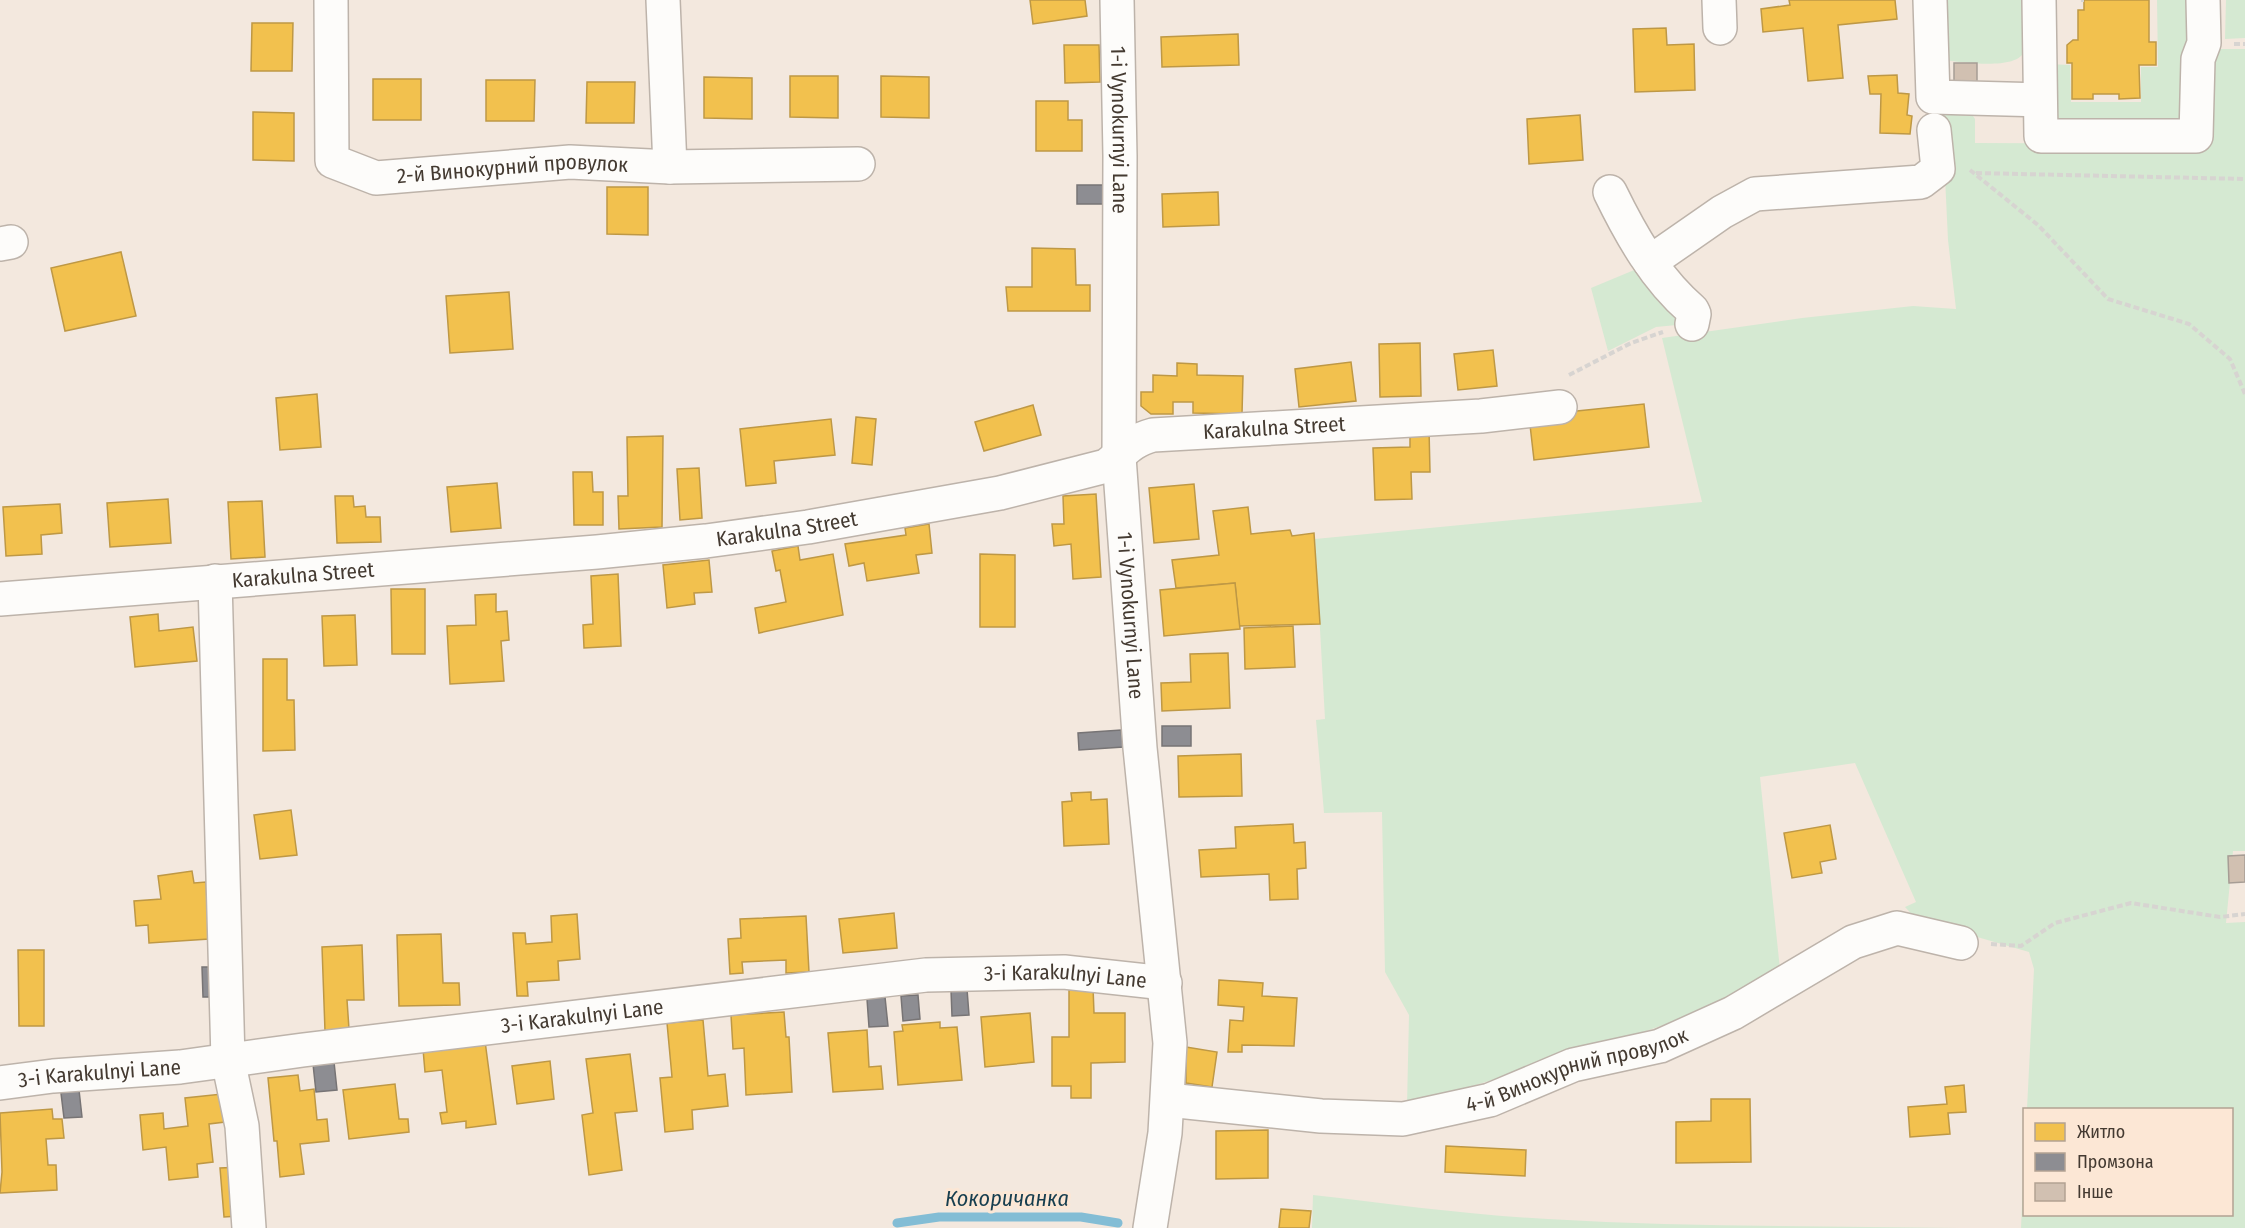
<svg xmlns="http://www.w3.org/2000/svg" width="2245" height="1228" viewBox="0 0 2245 1228" font-family="'Fira Sans Condensed',sans-serif">
	<style>
		.green { fill: #d5e9d2 }
		.homes { fill: #f2c14e; stroke: #be9845; stroke-width: 1.5 }
		.industry { fill: #8d8d92; stroke: #777475; stroke-width: 1.5 }
		.lines { fill: none; stroke-linecap: round; stroke-linejoin: round }
		.stream { stroke: #83bdd5; stroke-width: 9 }
		.building { fill: #d1c0b1; stroke: #a69d95; stroke-width: 1.5 }
		.minor-casing { stroke: #bdb3aa; stroke-width: 36 }
		.path { stroke: #d7d4d1; stroke-width: 4; stroke-dasharray: 6 3; stroke-linecap: butt }
		.minor { stroke: #fdfcfa; stroke-width: 33 }
		.labels { text-anchor: middle; dominant-baseline: central; stroke-width: 6; stroke-linejoin: round; paint-order: stroke }
		.street-label { font-size: 21px; fill: #443a31; stroke: #fce7d5 }
		.water-label { font-size: 22px; font-style: italic; fill: #173e4f; stroke: #fce7d5 }
	</style>
	<rect width="100%" height="100%" fill="#f3e8de"/>
	<!-- green -->
	<g class="green">
		<path d="M1944,0H2031C2029,16 2029,36 2024,51C2018,71 1961,62 1944,60Z"/>
		<polygon points="2157,0 2187,0 2188,100 2182,117 2178,122 2057,120 2048,64 2070,65 2071,102 2141,102 2141,67 2158,67"/>
		<polygon points="2226,0 2245,0 2245,38 2225,39"/>
		<path d="M2218,49H2245V851H2233L2226,923L2245,922V1228H2021L2024,1162V1214H2232V1110L2027,1109L2034,969L2029,952L1960,932L1921,924L1905,907L1916,902L1855,763L1760,777L1781,979C1660,1032 1533,1067 1407,1106L1409,1015L1385,972L1382,812L1324,813L1316,720L1325,719L1315,539L1702,502L1662,338L1802,318L1913,306L1956,309L1948,240L1942,114L1973,116L1975,119V143L2205,144V62Z"/>
		<polygon points="1639,268 1687,324 1656,327 1608,351 1591,288"/>
		<path d="M1313,1195C1391,1204 1469,1215 1548,1219C1685,1227 1823,1226 1960,1228H1312Z"/>
	</g>
	<!-- homes -->
	<g class="homes">
		<polygon points="1030,0 1085,0 1087,16 1033,24"/>
		<polygon points="1789,0 1895,0 1897,19 1838,25 1843,78 1808,81 1803,28 1763,32 1761,9 1790,5"/>
		<polygon points="2084,0 2149,0 2149,42 2156,42 2156,65 2139,65 2140,98 2119,99 2119,94 2093,94 2093,99 2072,99 2072,63 2067,63 2067,45 2073,40 2078,40 2078,10 2084,10"/>
		<polygon points="252,23 293,23 292,71 251,71"/>
		<polygon points="1666,28 1667,45 1694,44 1695,90 1635,92 1633,29"/>
		<polygon points="1238,34 1239,65 1162,67 1161,37"/>
		<polygon points="1064,45 1099,45 1100,82 1065,83"/>
		<polygon points="1897,75 1898,93 1909,94 1907,115 1912,116 1910,134 1880,133 1881,94 1870,94 1868,76"/>
		<polygon points="790,76 838,76 838,118 790,117"/>
		<polygon points="881,76 929,77 929,118 881,117"/>
		<polygon points="704,77 752,78 752,119 704,118"/>
		<rect x="373" y="79" width="48" height="41"/>
		<polygon points="486,80 535,80 534,121 486,121"/>
		<polygon points="587,82 635,82 634,123 586,123"/>
		<polygon points="1036,101 1068,101 1068,120 1082,120 1082,151 1036,151"/>
		<polygon points="253,112 294,113 294,161 253,160"/>
		<polygon points="1580,115 1583,160 1529,164 1527,119"/>
		<polygon points="607,187 648,187 648,235 607,234"/>
		<polygon points="1218,192 1219,225 1163,227 1162,194"/>
		<polygon points="1032,248 1075,249 1076,285 1090,285 1090,311 1008,311 1006,287 1032,287"/>
		<polygon points="121,252 136,316 65,331 51,268"/>
		<polygon points="509,292 513,349 450,353 446,296"/>
		<polygon points="1420,343 1421,396 1380,397 1379,344"/>
		<polygon points="1493,350 1497,386 1458,390 1454,354"/>
		<polygon points="1351,362 1356,401 1299,407 1295,369"/>
		<polygon points="1177,363 1197,364 1197,375 1243,376 1242,414 1193,413 1193,402 1173,402 1173,414 1151,414 1141,406 1141,392 1153,392 1153,375 1177,376"/>
		<polygon points="317,394 321,447 280,450 276,398"/>
		<polygon points="1644,404 1649,447 1534,460 1529,416"/>
		<polygon points="1033,405 1041,435 984,451 975,422"/>
		<polygon points="856,417 876,419 872,465 852,463"/>
		<polygon points="831,419 835,455 774,461 776,483 746,486 740,429"/>
		<polygon points="1410,429 1429,429 1430,472 1411,472 1412,499 1375,500 1373,448 1410,447"/>
		<polygon points="663,436 662,527 619,529 618,496 628,496 627,437"/>
		<polygon points="699,468 702,518 680,520 677,469"/>
		<polygon points="573,472 592,472 593,492 603,492 603,525 574,525"/>
		<polygon points="497,483 501,528 451,532 447,487"/>
		<polygon points="1194,484 1199,539 1154,543 1149,488"/>
		<polygon points="1096,494 1101,577 1073,579 1071,544 1054,546 1052,524 1064,524 1063,496"/>
		<polygon points="335,496 353,496 354,507 365,506 366,517 380,517 381,542 337,543"/>
		<polygon points="168,499 171,543 110,547 107,503"/>
		<polygon points="262,501 265,557 231,559 228,502"/>
		<polygon points="60,504 62,533 41,535 42,554 6,556 3,507"/>
		<polygon points="1248,507 1251,534 1290,530 1292,536 1314,533 1320,624 1239,626 1235,583 1176,588 1172,560 1219,555 1213,511"/>
		<polygon points="929,524 932,553 916,555 919,573 867,581 864,563 849,566 845,544 906,535 905,528"/>
		<polygon points="798,546 800,560 833,554 843,615 759,633 755,608 786,602 780,570 776,571 772,551"/>
		<polygon points="980,554 1015,555 1015,627 980,627"/>
		<polygon points="709,560 712,592 694,593 695,604 667,608 663,565"/>
		<polygon points="618,574 621,646 584,648 583,625 593,624 591,576"/>
		<polygon points="1235,583 1240,629 1164,636 1160,590"/>
		<polygon points="391,589 425,589 425,654 392,654"/>
		<polygon points="496,594 496,612 507,611 509,640 501,641 504,681 450,684 447,626 476,625 475,595"/>
		<polygon points="158,614 159,631 193,627 197,661 135,667 130,617"/>
		<polygon points="355,615 357,665 324,666 322,616"/>
		<polygon points="1293,626 1295,667 1245,669 1244,628"/>
		<polygon points="1228,653 1230,708 1162,711 1161,683 1191,682 1190,654"/>
		<polygon points="263,659 287,659 287,700 294,700 295,750 263,751"/>
		<polygon points="1241,754 1242,796 1179,797 1178,756"/>
		<polygon points="1091,792 1091,800 1107,799 1109,844 1064,846 1062,802 1072,801 1071,793"/>
		<polygon points="291,810 297,855 260,859 254,815"/>
		<polygon points="1293,824 1294,843 1305,842 1306,868 1297,869 1298,899 1270,900 1269,874 1201,877 1199,850 1236,848 1235,827"/>
		<polygon points="1830,825 1836,859 1820,862 1822,873 1792,878 1784,833"/>
		<polygon points="192,871 194,883 206,882 209,939 149,943 148,925 136,926 134,901 161,899 158,876"/>
		<polygon points="894,913 897,948 843,953 839,919"/>
		<polygon points="577,914 580,959 558,961 559,980 527,982 528,996 517,996 513,933 525,933 526,944 552,942 551,916"/>
		<polygon points="806,916 809,972 786,973 786,960 742,962 743,973 730,974 728,939 741,938 740,919"/>
		<polygon points="441,934 443,983 459,983 460,1005 399,1006 397,935"/>
		<polygon points="362,945 364,1000 347,1000 349,1029 325,1031 322,947"/>
		<polygon points="18,950 44,950 44,1026 19,1026"/>
		<polygon points="1219,980 1263,983 1262,996 1297,998 1294,1046 1242,1045 1242,1052 1228,1052 1230,1020 1243,1021 1244,1007 1218,1005"/>
		<polygon points="1093,987 1094,1013 1125,1013 1125,1062 1091,1063 1091,1098 1071,1098 1071,1086 1052,1086 1052,1037 1069,1037 1069,988"/>
		<polygon points="784,1012 786,1037 789,1037 792,1092 746,1095 744,1048 733,1049 731,1015"/>
		<polygon points="1030,1013 1034,1062 985,1067 981,1017"/>
		<polygon points="703,1020 708,1076 725,1074 728,1106 692,1110 693,1129 665,1132 660,1078 672,1077 667,1023"/>
		<polygon points="940,1022 940,1028 957,1027 962,1080 898,1085 894,1032 903,1031 902,1025"/>
		<polygon points="867,1030 869,1067 881,1066 883,1089 833,1092 828,1033"/>
		<polygon points="485,1041 496,1124 466,1128 466,1121 442,1124 440,1113 447,1112 442,1070 425,1072 423,1049"/>
		<polygon points="1186,1047 1217,1052 1212,1087 1186,1083"/>
		<polygon points="630,1054 637,1111 615,1113 622,1170 589,1175 582,1115 593,1113 586,1059"/>
		<polygon points="550,1061 554,1099 517,1104 512,1066"/>
		<polygon points="298,1075 300,1091 314,1089 317,1120 327,1119 329,1141 300,1144 304,1174 280,1177 277,1141 274,1141 268,1078"/>
		<polygon points="395,1084 399,1119 408,1119 409,1132 349,1139 343,1090"/>
		<polygon points="1964,1085 1966,1112 1948,1113 1950,1134 1910,1137 1908,1107 1947,1104 1945,1087"/>
		<polygon points="222,1094 225,1122 209,1124 213,1162 197,1164 198,1177 169,1180 166,1147 143,1150 140,1115 163,1113 164,1129 188,1126 185,1098"/>
		<polygon points="1711,1099 1750,1099 1751,1162 1676,1163 1676,1122 1711,1121"/>
		<polygon points="52,1109 53,1119 62,1119 64,1138 46,1139 48,1165 56,1165 57,1190 0,1193 2,1172 0,1113"/>
		<polygon points="1268,1130 1268,1178 1216,1179 1216,1131"/>
		<polygon points="1446,1146 1526,1150 1525,1176 1445,1172"/>
		<polygon points="242,1167 239,1216 224,1217 220,1168"/>
		<polygon points="1281,1209 1311,1211 1309,1228 1279,1228"/>
	</g>
	<!-- industry -->
	<g class="industry">
		<polygon points="1077,185 1107,185 1108,204 1077,204"/>
		<rect x="1162" y="726" width="29" height="20"/>
		<polygon points="1121,730 1123,747 1079,750 1078,733"/>
		<polygon points="202,967 223,967 224,997 203,997"/>
		<polygon points="967,989 969,1015 952,1016 951,990"/>
		<polygon points="918,995 920,1019 903,1021 901,996"/>
		<polygon points="885,997 888,1026 869,1027 867,999"/>
		<polygon points="334,1062 337,1090 316,1092 313,1064"/>
		<polygon points="79,1090 82,1117 64,1118 61,1093"/>
	</g>
	<g class="lines">
		<!-- stream -->
		<polyline class="stream" points="897,1223 939,1217 1081,1217 1118,1223"/>
	</g>
	<!-- building -->
	<g class="building">
		<rect x="1954" y="63" width="23" height="28"/>
		<polygon points="2245,855 2245,882 2229,883 2228,856"/>
	</g>
	<g class="lines">
		<!-- minor casing -->
		<g class="minor-casing">
			<g id="minor">
				<path id="s1" d="M331,0L332,161L376,178L570,162L670,167L858,164"/>
				<polyline points="663,0 670,167"/>
				<path id="s2" d="M1117,0L1120,156L1119,457L1140,748L1170,1043L1165,1133L1150,1228"/>
				<polyline points="1719,0 1720,28"/>
				<polyline points="1930,0 1933,97 2039,100"/>
				<polyline points="2039,0 2041,136 2196,136 2198,59 2204,43 2203,0"/>
				<path d="M1610,192C1631,235 1655,278 1692,310L1694,314L1692,324"/>
				<polyline points="0,244 11,242"/>
				<polyline points="1650,262 1722,212 1755,194 1921,182 1938,169 1934,130"/>
				<polyline points="215,581 228,1060 242,1126 249,1228"/>
				<path id="s3" d="M0,599L597,552L706,541L808,527L1000,493L1106,466C1125,452 1128,442 1153,435L1481,416L1560,407"/>
				<path id="s4" d="M0,1083L53,1076L180,1067L303,1050L926,975L1064,972L1165,983"/>
				<path id="s5" d="M1168,1100L1321,1116L1403,1119L1490,1100L1573,1065L1660,1046L1733,1013L1853,942L1897,928L1961,943"/>
			</g>
		</g>
		<!-- path -->
		<g class="path">
			<polyline points="2081,0 2084,0"/>
			<polyline points="2234,44 2245,44"/>
			<polyline points="1970,170 2038,225 2108,299 2189,324 2230,359 2245,394"/>
			<polyline points="1976,173 2245,179"/>
			<polyline points="1569,375 1631,343 1663,332"/>
			<polyline points="1991,944 2021,946 2055,923 2131,903 2220,917 2245,914"/>
		</g>
		<!-- minor -->
		<use href="#minor" class="minor"/>
	</g>
	<g class="labels">
		<!-- street labels -->
		<g class="street-label">
			<text stroke="none"><textPath href="#s2" startOffset="130">1-i Vynokurnyi Lane</textPath></text>
			<text stroke="none"><textPath href="#s1" startOffset="345">2-й Винокурний провулок</textPath></text>
			<text stroke="none"><textPath href="#s3" startOffset="1294">Karakulna Street</textPath></text>
			<text stroke="none"><textPath href="#s3" startOffset="790">Karakulna Street</textPath></text>
			<text stroke="none"><textPath href="#s3" startOffset="304">Karakulna Street</textPath></text>
			<text stroke="none"><textPath href="#s2" startOffset="616">1-i Vynokurnyi Lane</textPath></text>
			<text stroke="none"><textPath href="#s4" startOffset="1072">3-i Karakulnyi Lane</textPath></text>
			<text stroke="none"><textPath href="#s4" startOffset="586">3-i Karakulnyi Lane</textPath></text>
			<text stroke="none"><textPath href="#s5" startOffset="417">4-й Винокурний провулок</textPath></text>
			<text stroke="none"><textPath href="#s4" startOffset="100">3-i Karakulnyi Lane</textPath></text>
		</g>
		<!-- water labels -->
		<g class="water-label">
			<text x="1007" y="1198">Кокоричанка</text>
		</g>
	</g>
	<!-- legend -->
	<rect x="2023" y="1108" width="210" height="108" fill="#fce7d5" stroke="#b2a293" stroke-width="1.5"/>
	<rect x="2035" y="1123" width="30" height="18" fill="#f2c14e" stroke="#b2a293" stroke-width="1.5"/>
	<text x="2077" y="1138" font-size="18" fill="#443a31">Житло</text>
	<rect x="2035" y="1153" width="30" height="18" fill="#8d8d92" stroke="#b2a293" stroke-width="1.5"/>
	<text x="2077" y="1168" font-size="18" fill="#443a31">Промзона</text>
	<rect x="2035" y="1183" width="30" height="18" fill="#d1c0b1" stroke="#b2a293" stroke-width="1.5"/>
	<text x="2077" y="1198" font-size="18" fill="#443a31">Інше</text>
</svg>
